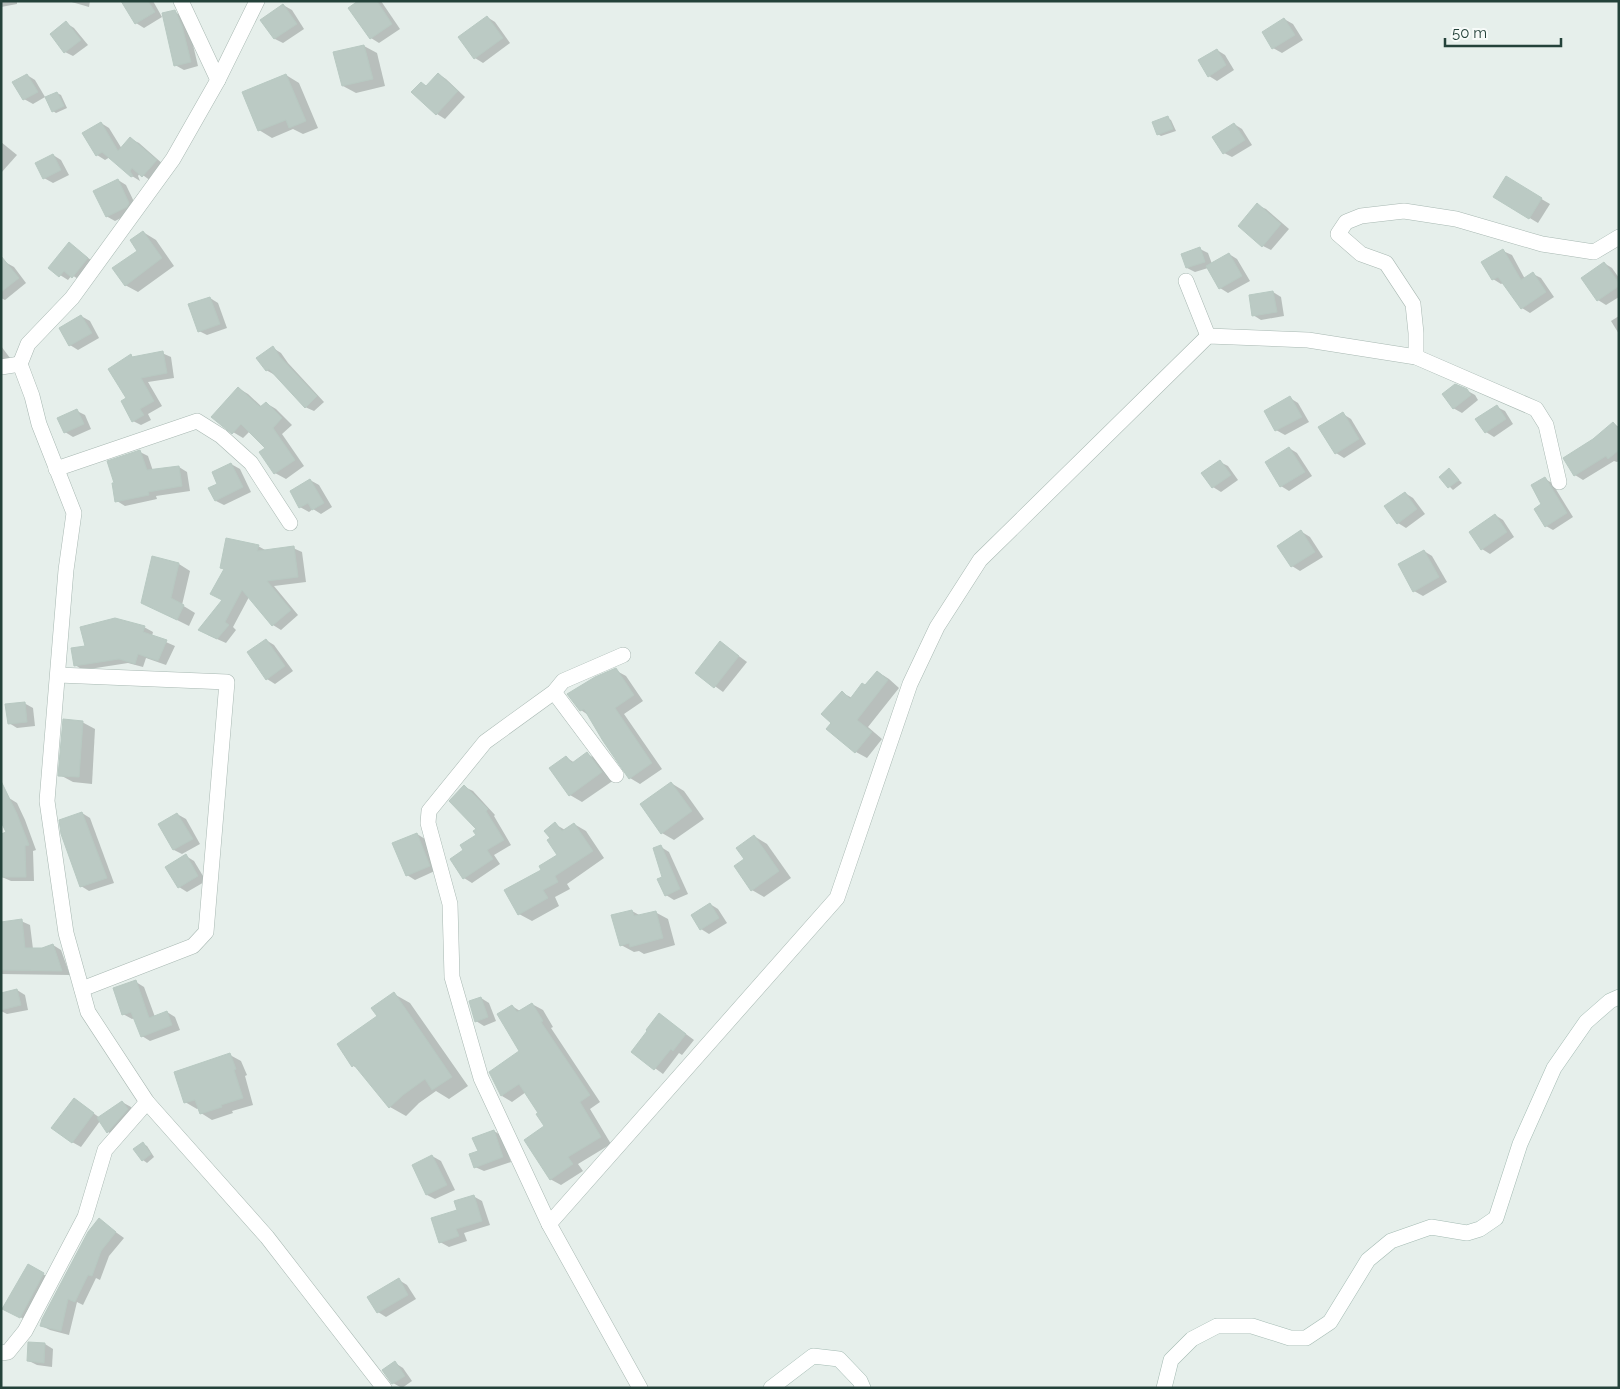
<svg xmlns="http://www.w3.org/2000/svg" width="1620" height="1389" viewBox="0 0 1620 1389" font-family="Raleway,sans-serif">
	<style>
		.shadow { fill: #0003 }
		.building { fill: #bbcac4; stroke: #b8c9c2 }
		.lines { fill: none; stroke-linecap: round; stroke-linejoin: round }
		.minor-casing { stroke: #a8b8b2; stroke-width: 16 }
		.secondary-casing { stroke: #a4bbb3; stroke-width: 16 }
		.minor { stroke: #fff; stroke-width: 15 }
		.secondary { stroke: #fff; stroke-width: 15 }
	</style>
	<rect width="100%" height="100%" fill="#e6efeb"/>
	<!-- shadow -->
	<g class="shadow">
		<polygon points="1,1 17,1 17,4 1,7"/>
		<polygon points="68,1 90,1 89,7"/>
		<polygon points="123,1 153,1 162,17 144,28 136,23"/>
		<polygon points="360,1 381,1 400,29 379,43 371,38"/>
		<polygon points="283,5 292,10 304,29 283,43 275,39 262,20"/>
		<polygon points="175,12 183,17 190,32 198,66 184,70 175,65"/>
		<polygon points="487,17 495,22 510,43 483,63 475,58"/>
		<polygon points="1284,19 1293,24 1303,40 1282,53 1273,48 1264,32"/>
		<polygon points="66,23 74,28 88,45 73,56 65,52"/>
		<polygon points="364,46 377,53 385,86 356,93 343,86"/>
		<polygon points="1217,50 1225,55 1234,70 1217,81 1209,76"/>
		<polygon points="438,74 446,79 465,97 445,119 437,114 427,87"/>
		<polygon points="27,75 35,80 45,97 33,104 24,99 14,83"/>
		<polygon points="286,75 299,83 318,128 303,134 293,129 272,138 259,130"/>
		<polygon points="57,93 61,95 67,108 56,113 53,111"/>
		<polygon points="1168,118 1171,120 1176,131 1161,136 1158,134"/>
		<polygon points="101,123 109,128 122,149 131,139 139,143 164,165 151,181 140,173 138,176 140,181 132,176 110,157 105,160 97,155"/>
		<polygon points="1234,124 1242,129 1252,145 1232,157 1224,153"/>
		<polygon points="1,142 17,155 1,173"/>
		<polygon points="53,155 61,160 69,175 53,183 44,178"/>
		<polygon points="1506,178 1550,204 1538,223 1495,197"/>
		<polygon points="118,180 126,185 137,208 135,211 115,221 106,216"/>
		<polygon points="1257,205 1266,209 1289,229 1271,250 1263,246"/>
		<polygon points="143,232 156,240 174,266 138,292 125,285 139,251"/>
		<polygon points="69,244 95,263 81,281 72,275 68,280 60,275"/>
		<polygon points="1200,249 1208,253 1212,264 1229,254 1237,259 1250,281 1228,293 1220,288 1208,268 1195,272 1187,268"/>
		<polygon points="1503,251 1512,255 1525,279 1533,274 1541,278 1554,297 1530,313 1522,308 1503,283 1501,284 1493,279"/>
		<polygon points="5,262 14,267 26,283 5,300 1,298 1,266"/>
		<polygon points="1604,263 1612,268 1619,278 1619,297 1606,305 1598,300 1583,278"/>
		<polygon points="1273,292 1281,297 1284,316 1261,320 1253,315"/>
		<polygon points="210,298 218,303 227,328 207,335 199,331"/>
		<polygon points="81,316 90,321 99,338 78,350 70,345"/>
		<polygon points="1619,316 1619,334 1611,321"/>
		<polygon points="1,346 10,358 2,364 1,363"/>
		<polygon points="273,348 281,353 288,363 324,402 314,411 305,407 275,375 266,370"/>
		<polygon points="162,353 171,357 174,378 148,382 162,406 148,414 151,420 141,425 133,421 127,399 131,356 134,358"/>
		<polygon points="238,388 248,394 262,407 266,403 276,409 292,425 282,434 304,466 286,479 275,473 261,452 267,448 250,431 243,438 233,432"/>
		<polygon points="1466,390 1475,395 1478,400 1462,413 1453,408"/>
		<polygon points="1290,398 1298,403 1309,422 1285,435 1276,430 1265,412"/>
		<polygon points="1497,407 1505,411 1513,424 1494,437 1486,432"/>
		<polygon points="77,411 85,415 91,429 73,437 65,432"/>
		<polygon points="1343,414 1351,419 1366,444 1344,458 1336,453"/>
		<polygon points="1613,424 1619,427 1619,461 1617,462 1614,461 1583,480 1575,475 1594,440"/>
		<polygon points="1289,448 1297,453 1312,476 1289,491 1281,486"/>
		<polygon points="140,452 148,456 153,471 179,467 187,472 190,491 156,496 157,499 125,506 117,501"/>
		<polygon points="1220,462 1228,466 1238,480 1221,492 1213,487"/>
		<polygon points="231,464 240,469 251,492 224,505 216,501 219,485"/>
		<polygon points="1449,470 1462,483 1453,490 1440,477"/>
		<polygon points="1545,479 1552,483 1573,517 1553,530 1546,526 1542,504"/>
		<polygon points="310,480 319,485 332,507 321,514 313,509 309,512 300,507"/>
		<polygon points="1405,493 1413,498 1425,514 1406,528 1398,523"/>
		<polygon points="1495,515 1503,520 1514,537 1490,554 1482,549"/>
		<polygon points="1302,532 1310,537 1323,557 1300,571 1292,566 1279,547"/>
		<polygon points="258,546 267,551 293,548 302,552 306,582 274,586 298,615 281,630 273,625 249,597 233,627 236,630 226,643 208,635 224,600"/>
		<polygon points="1424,551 1432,556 1447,582 1423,596 1414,591"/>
		<polygon points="179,564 190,571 182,605 195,613 189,626 155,609"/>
		<polygon points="144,627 153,632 152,636 175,646 166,665 146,658 143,667 128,663 83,670 75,665 86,647"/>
		<polygon points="266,640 274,645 293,671 275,684 267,679"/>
		<polygon points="720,642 747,662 723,692 697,673"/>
		<polygon points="615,670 626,676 643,701 624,714 662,769 640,784 630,778 588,715 581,710"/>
		<polygon points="878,672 889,679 899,688 868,727 882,739 867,758 856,752 832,723 843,693 852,698"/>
		<polygon points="24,703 33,708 35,726 17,728 9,723"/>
		<polygon points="82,722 95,729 92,784 73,782 60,775"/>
		<polygon points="587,754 600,761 614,780 582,802 570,795 567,758 575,763"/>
		<polygon points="671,783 684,791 704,819 674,840 662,833"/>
		<polygon points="465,787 473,791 495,815 494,816 511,845 494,855 500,864 472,883 464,878 465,851 477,835 478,829"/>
		<polygon points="9,798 17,803 25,820 36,850 33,851 34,881 11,881 2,877 8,833"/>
		<polygon points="82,813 90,818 114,883 89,891 81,886"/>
		<polygon points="177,814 186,819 200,844 182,854 174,850 160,825"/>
		<polygon points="555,824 565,830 574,824 586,831 604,858 567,884 570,889 555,897 559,906 532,921 519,914 543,870 559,855 552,839"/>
		<polygon points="417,834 425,839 437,870 415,880 407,875"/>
		<polygon points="754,836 767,844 791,878 764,897 752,890 746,859"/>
		<polygon points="661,847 669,852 688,894 674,900 666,895"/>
		<polygon points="186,856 194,861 206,881 187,892 179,887"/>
		<polygon points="710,904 718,909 727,923 709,934 701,929"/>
		<polygon points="632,911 641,916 655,912 668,919 675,945 644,954 639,951 634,952 621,945"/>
		<polygon points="21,921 30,925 33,949 42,949 53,945 61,950 70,975 1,974 1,923"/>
		<polygon points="136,982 144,987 155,1017 167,1012 175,1017 180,1030 150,1041 142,1036 135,1018 132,1019 123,1014"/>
		<polygon points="17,990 25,995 28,1010 7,1014 1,1011 1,994"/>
		<polygon points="394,994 410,1003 468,1086 449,1099 436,1091 419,1103 406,1116 390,1107 358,1068 353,1066 379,1016"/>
		<polygon points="481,998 489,1003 496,1021 484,1026 476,1021"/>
		<polygon points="532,1004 543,1010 553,1027 551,1028 600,1102 590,1109 611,1144 578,1164 583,1171 561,1185 550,1179 545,1126 540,1113 526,1092 512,1102 502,1096 521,1051 512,1006 520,1011"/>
		<polygon points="659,1014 694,1040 682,1055 679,1053 663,1074 633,1052 649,1031"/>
		<polygon points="230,1055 241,1061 247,1075 245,1076 253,1105 232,1111 233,1113 212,1120 201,1113 199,1108 197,1109 185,1102"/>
		<polygon points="74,1099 100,1118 122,1102 131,1107 136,1115 116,1136 108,1132 100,1121 81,1147 72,1142"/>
		<polygon points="494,1131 502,1136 511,1162 484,1171 475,1167 479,1152"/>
		<polygon points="143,1144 147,1146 154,1157 147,1163 143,1160 135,1150"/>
		<polygon points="432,1156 441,1161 455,1190 435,1199 427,1195 413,1165"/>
		<polygon points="473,1196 482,1201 490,1225 464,1233 467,1241 449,1247 440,1242 458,1210"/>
		<polygon points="99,1220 124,1238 109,1256 100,1280 96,1278 83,1305 77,1302 69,1335 50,1330 42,1326"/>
		<polygon points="28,1266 52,1279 29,1322 4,1308"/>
		<polygon points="399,1280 407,1285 416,1299 386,1317 378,1312"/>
		<polygon points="45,1344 53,1349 52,1367 37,1365 29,1361"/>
		<polygon points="395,1363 403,1368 412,1381 402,1388 393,1383 384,1370"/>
	</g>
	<!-- building -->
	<g class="building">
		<polygon points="121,1 148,1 155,12 135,24"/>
		<polygon points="358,1 377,1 392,24 370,39 348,8"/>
		<polygon points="283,4 297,24 274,39 260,20"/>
		<polygon points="175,10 182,26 191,62 174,66 162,13"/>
		<polygon points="487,16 503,38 474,59 458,37"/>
		<polygon points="1284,18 1295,35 1272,49 1262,32"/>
		<polygon points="66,21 81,40 64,53 50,34"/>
		<polygon points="364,45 373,79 342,86 333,52"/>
		<polygon points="1217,49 1226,65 1208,77 1198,60"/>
		<polygon points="438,73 458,91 436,115 411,92 421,82 426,86"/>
		<polygon points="27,74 38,92 23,100 12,82"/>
		<polygon points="286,74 306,121 289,128 286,120 258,131 242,92"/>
		<polygon points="57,92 64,106 52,112 45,97"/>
		<polygon points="1168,116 1173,129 1157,135 1152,122"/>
		<polygon points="101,122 118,151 130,137 157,160 142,177 132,168 130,171 133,176 131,177 102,152 96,156 82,133"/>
		<polygon points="1234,123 1245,140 1223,154 1212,137"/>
		<polygon points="53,154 61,170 43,179 35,163"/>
		<polygon points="1506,176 1542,198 1529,219 1493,197"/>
		<polygon points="118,179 129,203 127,207 106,217 93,191"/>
		<polygon points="1257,203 1281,224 1262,247 1238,226"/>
		<polygon points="143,231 162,258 125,286 112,268 137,251 130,240"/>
		<polygon points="69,242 88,258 72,278 64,271 59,277 48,268"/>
		<polygon points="1200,247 1205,262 1186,268 1181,254"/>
		<polygon points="1503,249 1521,280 1533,272 1546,292 1521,309 1498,277 1492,280 1481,262"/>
		<polygon points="1229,253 1242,276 1219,289 1206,266"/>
		<polygon points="1,256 19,278 1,292"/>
		<polygon points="1604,262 1619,283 1619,286 1597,301 1581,278"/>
		<polygon points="1273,291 1277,312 1252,316 1249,295"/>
		<polygon points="210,297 220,324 198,332 188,304"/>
		<polygon points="81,315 92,333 69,346 59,328"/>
		<polygon points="273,346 280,357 317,396 305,408 269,369 266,371 256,358"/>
		<polygon points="163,351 167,373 141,378 154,401 140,409 144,415 132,422 121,401 126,398 108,369 131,354 132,357"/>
		<polygon points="1455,384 1467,389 1471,395 1453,409 1442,394"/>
		<polygon points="238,387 260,407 266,402 282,418 273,428 295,460 274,474 259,452 265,448 241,424 232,434 211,417"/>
		<polygon points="1290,396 1302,417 1275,431 1264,411"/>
		<polygon points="1497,405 1506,419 1485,433 1475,419"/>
		<polygon points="77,409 84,424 64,433 57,418"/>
		<polygon points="1343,412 1359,439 1335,454 1318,427"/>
		<polygon points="1613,422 1619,429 1619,450 1608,459 1606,456 1574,476 1563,458 1593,439"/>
		<polygon points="1289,447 1305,472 1280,487 1265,462"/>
		<polygon points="140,450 147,470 179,466 182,486 148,492 149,495 115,502 112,483 114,483 107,461"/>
		<polygon points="1220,460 1231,475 1212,488 1201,473"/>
		<polygon points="231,463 243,487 215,501 208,488 217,484 212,472"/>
		<polygon points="1449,468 1459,480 1448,488 1439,477"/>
		<polygon points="1545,477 1567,513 1545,527 1534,509 1541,504 1531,485"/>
		<polygon points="310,479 324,503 312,510 308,503 299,508 290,491"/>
		<polygon points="1405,492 1417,509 1397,524 1384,506"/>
		<polygon points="1495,514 1507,532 1481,550 1469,532"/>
		<polygon points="1301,530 1315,552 1291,567 1277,546"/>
		<polygon points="226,538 259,545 257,551 294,546 298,577 267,581 291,610 272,626 242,590 225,622 229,625 217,639 198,630 222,600 210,594 224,569 220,568"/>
		<polygon points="1424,550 1439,577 1413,592 1398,564"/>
		<polygon points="152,556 179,563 171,598 184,605 177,620 141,603"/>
		<polygon points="115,618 145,626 143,632 167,640 158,661 138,654 135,664 119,659 74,666 71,648 85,646 80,627"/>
		<polygon points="266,639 285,666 266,680 247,652"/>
		<polygon points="720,641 739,656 714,688 695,673"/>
		<polygon points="616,668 634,695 615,708 652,763 629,779 603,741 584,709 580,711 567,694 595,677"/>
		<polygon points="877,671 888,680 857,720 872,732 855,753 826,729 831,723 821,714 842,691 850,699 862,683 865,685"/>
		<polygon points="25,702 27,722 8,724 5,704"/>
		<polygon points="63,719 83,721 79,777 58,776"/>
		<polygon points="587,752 602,772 569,796 549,768 566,756 572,763"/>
		<polygon points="1,781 17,814 29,845 25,846 26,877 1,877 1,834 6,832 1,822"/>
		<polygon points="671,782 692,811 661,834 640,804"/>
		<polygon points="464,785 488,809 486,811 504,840 487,850 493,859 463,879 450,859 463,850 460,845 476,835 473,831 476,829 449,801"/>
		<polygon points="82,812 107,878 80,887 61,834 59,820"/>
		<polygon points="177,813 193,839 173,850 158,824"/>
		<polygon points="555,822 562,831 574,823 593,851 555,876 558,882 543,890 548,898 518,915 504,890 541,870 539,866 557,855 547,840 550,838 544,831"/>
		<polygon points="417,833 430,866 406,876 392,843"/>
		<polygon points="754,835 779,871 751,891 734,866 744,859 736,848"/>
		<polygon points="661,845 680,889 665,896 657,879 662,877 653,848"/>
		<polygon points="186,854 198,876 178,888 165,867"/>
		<polygon points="710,903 719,918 700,930 691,915"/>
		<polygon points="632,910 634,916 656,911 663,938 630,947 629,943 620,946 611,915"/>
		<polygon points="22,919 25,948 42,948 53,944 62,971 1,970 1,922"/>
		<polygon points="136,980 149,1018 167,1011 172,1025 141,1037 131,1012 122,1015 113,988"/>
		<polygon points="17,989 21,1005 1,1010 1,993"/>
		<polygon points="394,992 452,1077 432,1090 425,1079 403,1095 389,1108 354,1065 352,1067 337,1044 377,1016 371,1008"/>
		<polygon points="481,997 488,1017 475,1022 469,1001"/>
		<polygon points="532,1003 543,1021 541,1022 590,1095 580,1102 601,1137 568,1157 573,1164 550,1180 524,1140 544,1126 536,1114 538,1113 519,1084 501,1096 489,1072 519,1051 497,1014 512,1005 517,1012"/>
		<polygon points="659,1013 686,1034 673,1051 671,1049 654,1070 631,1052 647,1031 646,1030"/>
		<polygon points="230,1053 236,1069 234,1070 243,1098 221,1105 222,1107 200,1114 195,1100 184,1103 174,1072"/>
		<polygon points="74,1098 94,1113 72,1143 51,1128"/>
		<polygon points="122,1101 128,1109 107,1133 97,1118"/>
		<polygon points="494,1130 503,1157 474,1168 469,1154 478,1151 472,1138"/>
		<polygon points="143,1142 151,1154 142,1161 133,1149"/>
		<polygon points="432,1155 447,1185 426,1195 412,1165"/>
		<polygon points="474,1195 482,1221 456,1229 459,1236 439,1243 431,1218 457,1210 454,1201"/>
		<polygon points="99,1218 116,1232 101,1251 92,1276 88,1275 75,1302 68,1299 61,1331 40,1326 42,1319 88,1232"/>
		<polygon points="28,1264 44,1273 20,1318 2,1309"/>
		<polygon points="399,1278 408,1295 377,1313 367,1297"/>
		<polygon points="28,1342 45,1343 44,1363 27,1361"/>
		<polygon points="395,1361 405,1376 392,1384 382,1370"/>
	</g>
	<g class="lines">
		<!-- minor casing -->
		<g class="minor-casing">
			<g id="minor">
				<polyline points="181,1 218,80"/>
				<polyline points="257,1 218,80 173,159 72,298 28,344 20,364 32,396 39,424 74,513 66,570 47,801 66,933 88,1012 147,1102 267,1237 384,1388"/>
				<polyline points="1186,281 1208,336"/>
				<polyline points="1416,357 1416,333 1413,304 1386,263 1361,254 1338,234 1346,222 1361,216 1404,211 1456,219 1542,244 1594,252 1619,237"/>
				<polyline points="1,367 20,364"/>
				<polyline points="56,469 197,421 221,436 251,463 290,523"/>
				<polyline points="623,655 563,681 554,692 485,742 429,811 428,823 450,904 452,977 481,1078 549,1224 640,1388"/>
				<polyline points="58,675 227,682 206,932 193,946 82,989"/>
				<polyline points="554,692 616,775"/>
				<polyline points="549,1224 837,898 910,684 937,627 980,560 1208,336 1308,340 1416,357 1536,409 1546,425 1559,482"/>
				<polyline points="1,1353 8,1352 25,1331 85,1217 105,1150 147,1102"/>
			</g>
		</g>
		<!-- secondary casing -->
		<g class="secondary-casing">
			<g id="secondary">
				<polyline points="771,1388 813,1356 839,1359 860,1381 863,1388"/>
				<polyline points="1164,1388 1171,1360 1192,1339 1217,1326 1252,1326 1290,1338 1306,1338 1330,1322 1368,1260 1391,1241 1431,1227 1467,1233 1480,1229 1496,1218 1520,1144 1554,1068 1586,1022 1610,1001 1619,997"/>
			</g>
		</g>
		<!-- minor -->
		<use href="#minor" class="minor"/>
		<!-- secondary -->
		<use href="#secondary" class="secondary"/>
	</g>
	<!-- border -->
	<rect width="1620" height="1389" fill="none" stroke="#24423a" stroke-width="5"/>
	<!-- scale -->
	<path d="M1445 38v8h116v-8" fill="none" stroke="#24423a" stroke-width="2.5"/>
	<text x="1452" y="38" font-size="15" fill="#24423a" stroke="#f7fbf9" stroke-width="4" paint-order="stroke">50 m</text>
</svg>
